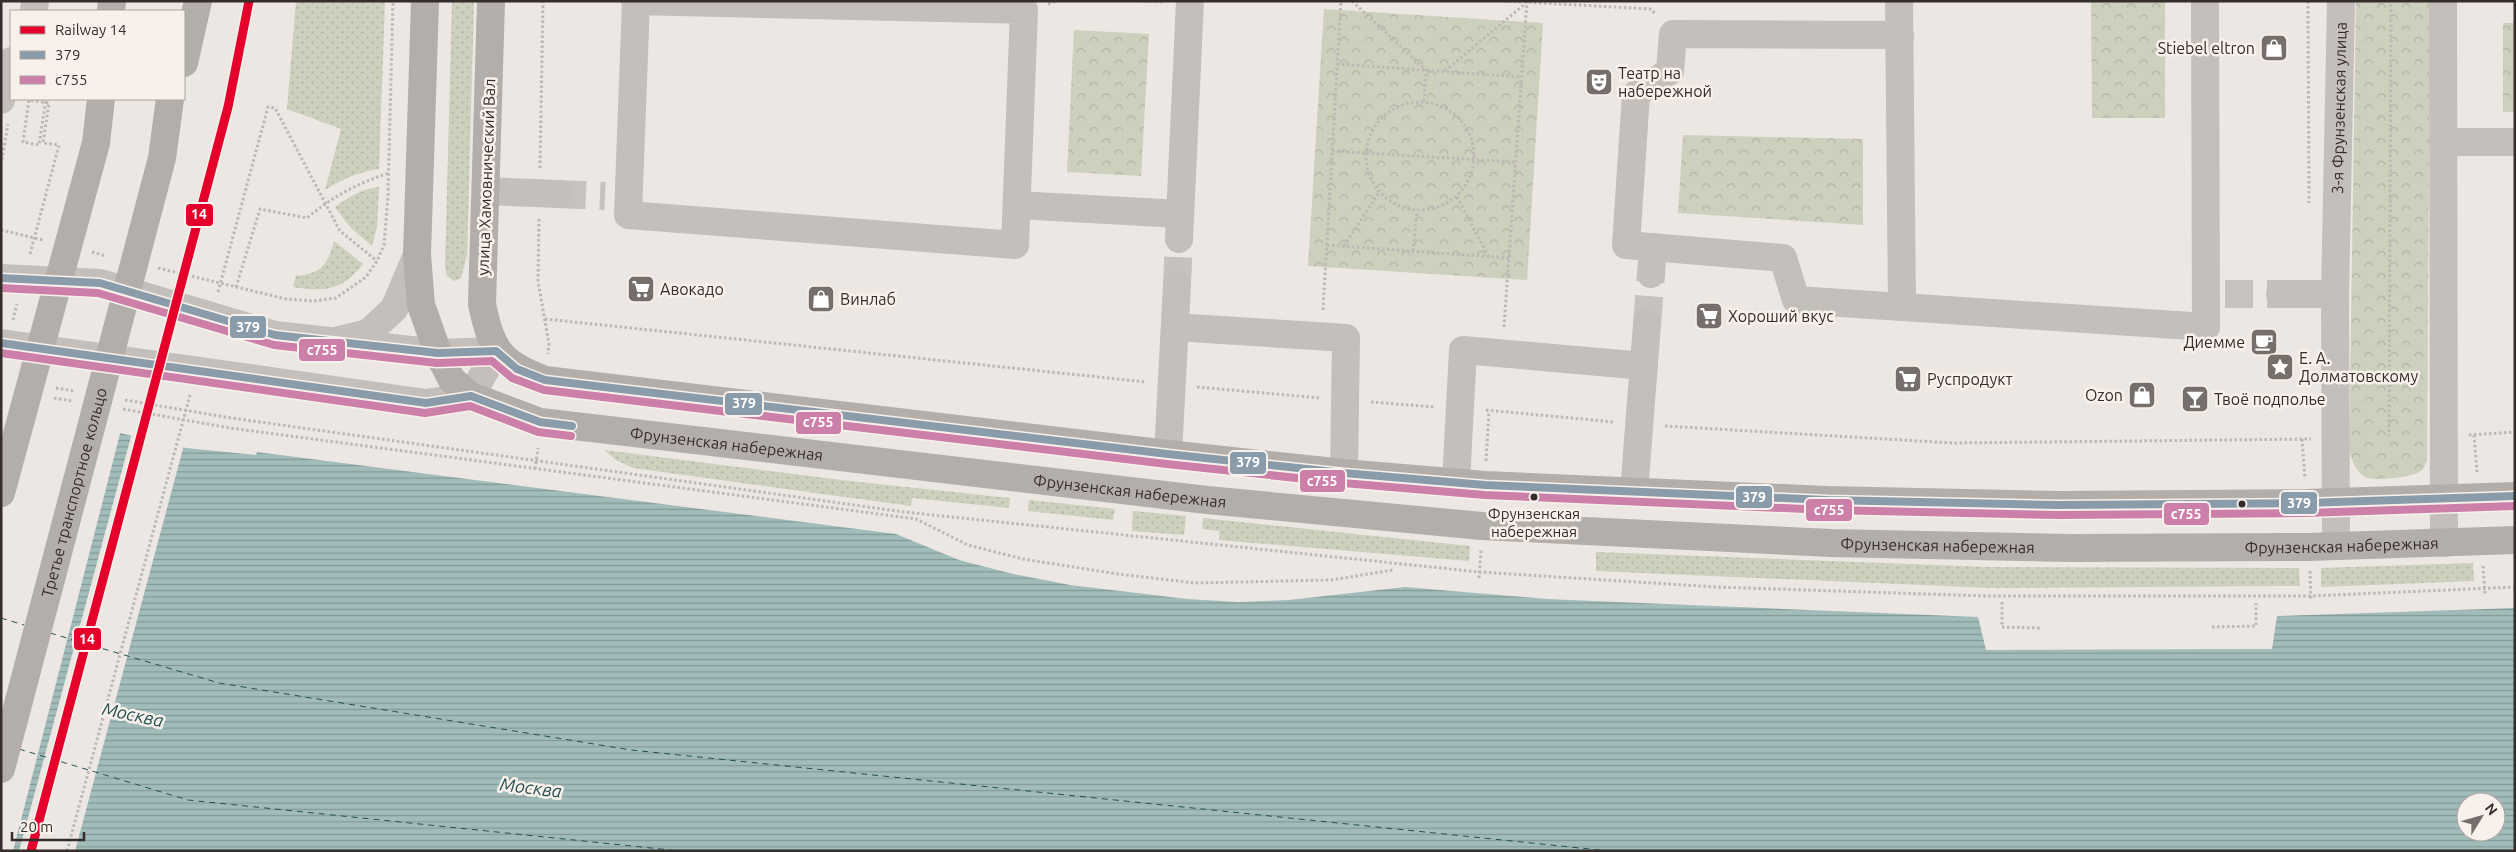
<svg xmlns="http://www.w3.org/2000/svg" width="2516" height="852" viewBox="0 0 2516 852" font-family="Ubuntu,sans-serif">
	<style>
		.grass { fill: url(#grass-dots) }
		.forest { fill: url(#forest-crowns) }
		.water { fill: url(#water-rules); fill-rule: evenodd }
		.pier { fill: #ece7e3 }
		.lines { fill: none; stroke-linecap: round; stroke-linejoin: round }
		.ferry { stroke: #245152; stroke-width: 1; stroke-dasharray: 6 5; stroke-linecap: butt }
		.minor-tunnel { stroke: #c7c2be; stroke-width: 28; stroke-dasharray: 28 14; stroke-linecap: butt }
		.path { stroke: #bdb8b4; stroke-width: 3; stroke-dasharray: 2.5 2.5; stroke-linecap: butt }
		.minor { stroke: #c5bfbb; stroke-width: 28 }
		.major { stroke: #b4aeaa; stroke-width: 28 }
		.bus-1-casing { stroke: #f8f1eb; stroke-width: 11 }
		.bus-2-casing { stroke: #f8f1eb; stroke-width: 11 }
		.bus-1 { stroke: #8a9caa; stroke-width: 8 }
		.bus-2 { stroke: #cc7fa8; stroke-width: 8 }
		.rail-1-casing { stroke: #f8f1eb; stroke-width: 12 }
		.rail-1 { stroke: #e4002b; stroke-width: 9 }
		.bus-dot { fill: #352d2a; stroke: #f8f1eb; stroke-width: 2 }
		.labels { text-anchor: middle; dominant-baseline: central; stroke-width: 5; stroke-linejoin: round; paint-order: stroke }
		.bus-label { font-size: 15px; fill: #352d2a; stroke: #f8f1eb }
		.poi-label { font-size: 16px; fill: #352d2a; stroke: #f8f1eb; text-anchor: start }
		.street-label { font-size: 16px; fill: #352d2a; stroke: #f8f1eb }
		.water-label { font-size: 18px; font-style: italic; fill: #245152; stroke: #f8f1eb }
		.line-badge { stroke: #f8f1eb; stroke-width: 2 }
		.badge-label { font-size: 14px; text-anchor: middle; font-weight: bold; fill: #fff }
	</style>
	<defs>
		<pattern id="grass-dots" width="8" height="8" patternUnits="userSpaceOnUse" patternTransform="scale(1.25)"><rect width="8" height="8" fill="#ced0be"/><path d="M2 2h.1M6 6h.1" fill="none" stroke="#b2b3a3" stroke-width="1.8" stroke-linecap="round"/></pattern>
		<pattern id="forest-crowns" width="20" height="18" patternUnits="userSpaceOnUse" patternTransform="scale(1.25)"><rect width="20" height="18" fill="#ced0be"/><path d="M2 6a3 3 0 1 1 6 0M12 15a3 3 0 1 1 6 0" fill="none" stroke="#b2b3a3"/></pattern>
		<pattern id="water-rules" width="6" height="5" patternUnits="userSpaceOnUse" patternTransform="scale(1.25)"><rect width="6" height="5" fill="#a1bcba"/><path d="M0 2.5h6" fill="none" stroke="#849997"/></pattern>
	</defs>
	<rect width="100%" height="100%" fill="#ece7e3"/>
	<!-- grass -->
	<g class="grass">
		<path d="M296,1H385L379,169C358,172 343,179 325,190L341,129L287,109Z"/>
		<polygon points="452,1 474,1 467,255 461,278 454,281 447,276 445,267"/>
		<path d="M379,187L377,227L372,246L350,227L335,207C349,197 362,189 379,187Z"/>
		<path d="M334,241L363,264C342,291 324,292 293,287L296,276C322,273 327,266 334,241Z"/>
		<polygon points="604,450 850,481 1010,498 1009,508 912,498 911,506 633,468 616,460"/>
		<polygon points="1029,500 1115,509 1113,520 1028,511"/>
		<polygon points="1133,511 1186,516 1184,535 1132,531"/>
		<polygon points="1203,518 1470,546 1469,561 1219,540 1219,531 1202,529"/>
		<polygon points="1596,552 1990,567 2299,568 2300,586 1991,588 1596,571"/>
		<polygon points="2473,563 2474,581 2321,587 2321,568"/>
	</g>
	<!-- forest -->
	<g class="forest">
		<polygon points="2091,1 2165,1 2165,118 2092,118"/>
		<path d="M2356,1H2430L2427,461C2425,464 2423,469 2421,471C2413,477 2377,481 2368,478C2356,474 2352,460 2349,450Z"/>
		<polygon points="1324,9 1543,23 1527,280 1308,266"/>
		<rect x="2503" y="23" width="12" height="89"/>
		<polygon points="1074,30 1149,34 1141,176 1067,172"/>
		<polygon points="1683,135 1863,139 1863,225 1678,213"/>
	</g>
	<!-- water -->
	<path class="water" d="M1,406L186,448L256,455L257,452L896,534L959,560L1013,574L1070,585L1187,599L1238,602L1289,600L1405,587L1547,599L1978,617L1986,650L2272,649L2277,616L2515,608V851H1ZM2466,802H2496V832H2466Z"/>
	<!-- pier -->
	<g class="pier">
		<polygon points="1,403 121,430 13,851 1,851"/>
		<polygon points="132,433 184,445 75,851 19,851"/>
	</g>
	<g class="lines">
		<!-- ferry -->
		<g class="ferry">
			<polyline points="1,618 24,625"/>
			<polyline points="50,633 219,683 631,750 1609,851"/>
			<polyline points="19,749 188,800 680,851"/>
		</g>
		<!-- minor-tunnel -->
		<g class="minor-tunnel">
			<polyline points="558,194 605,196"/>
			<polyline points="1177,285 1179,239"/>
			<polyline points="2225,294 2280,294"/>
			<polyline points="1647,324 1651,274"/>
		</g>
		<!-- path -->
		<g class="path">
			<polyline points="1140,1 1165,2"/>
			<polyline points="1352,1 1426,70 1424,102"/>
			<polyline points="1504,1 1651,9 1656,15"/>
			<polyline points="2308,1 2309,203"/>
			<polyline points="1048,4 1057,1"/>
			<polyline points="1337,64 1521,77"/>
			<polyline points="1445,71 1526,3"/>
			<circle cx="1420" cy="156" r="54"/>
			<polyline points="1332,151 1515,162"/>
			<polyline points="1,165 8,124"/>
			<polyline points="540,168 543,1"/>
			<polyline points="1457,197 1489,257"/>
			<polyline points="539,219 538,281 549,344 548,354"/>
			<polyline points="1,230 43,240"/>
			<polyline points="1327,245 1509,258"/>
			<polyline points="1344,246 1379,192"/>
			<polyline points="1413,251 1417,211"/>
			<polyline points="92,252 106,256"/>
			<polyline points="30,254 59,145 43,143 49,103 29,100 23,142 39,145 46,99"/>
			<polyline points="158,268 286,299 314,301 336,298 366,277 377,261 384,245 388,196 393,1"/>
			<path d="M236,287L260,209L307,218C332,197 358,183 389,173"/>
			<polyline points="218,292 268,107 275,108 340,231 377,261"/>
			<polyline points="1323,310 1341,1"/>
			<polyline points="545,319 1146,382"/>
			<polyline points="13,320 17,304"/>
			<polyline points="1504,327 1527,1"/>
			<polyline points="1197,387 1320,398"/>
			<polyline points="56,388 74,391"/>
			<polyline points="54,398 72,401"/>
			<polyline points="125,400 231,418 904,512 1479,572 1716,587 1987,596 2311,596 2515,587"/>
			<polyline points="1371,402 1435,407"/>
			<polyline points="123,409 230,428 916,519 968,545 1023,559 1118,574 1195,583 1331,580 1393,570"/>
			<polyline points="1486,410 1614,422"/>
			<polyline points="1665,426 1953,443 2311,439"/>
			<polyline points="2469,435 2515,432"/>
			<polyline points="2474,435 2477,472"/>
			<polyline points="2389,437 2391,1"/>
			<polyline points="2302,439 2305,479"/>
			<polyline points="1486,461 1489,411"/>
			<polyline points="535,469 538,448"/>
			<polyline points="2483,566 2485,594"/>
			<polyline points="2310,571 2311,601"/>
			<polyline points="1479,578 1481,550"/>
			<polyline points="2002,602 2002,627 2041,628"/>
			<polyline points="2212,627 2256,626 2256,603"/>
			<polyline points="67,851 190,395"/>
		</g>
		<!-- minor -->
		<g class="minor">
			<polyline points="635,1 1024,10 1015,245 628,215 636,1"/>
			<polyline points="1899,1 1902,307"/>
			<polyline points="2443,1 2444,543"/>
			<polyline points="34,11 35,1"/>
			<polyline points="1900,35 1673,34 1670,71 1636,94 1626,245 1783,258 1796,300 2206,327 2205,1"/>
			<polyline points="1,100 11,61"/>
			<polyline points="2443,142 2515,142"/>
			<polyline points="486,191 558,194"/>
			<polyline points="1017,205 1180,214"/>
			<polyline points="1179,239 1190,1"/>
			<polyline points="1651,274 1653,247"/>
			<polyline points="1,278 100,283 275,335 438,353 496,351"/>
			<polyline points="2280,294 2335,294"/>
			<polyline points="1175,327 1346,338 1344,473"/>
			<polyline points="339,340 368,333 394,309 417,255"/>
			<polyline points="1,343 426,403 471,396 496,351"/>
			<polyline points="1168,454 1177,285"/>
			<polyline points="1456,482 1463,350 1644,366"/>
			<polyline points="1634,492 1647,324"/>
			<path id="s1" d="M2336,546L2335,294L2341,1"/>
		</g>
		<!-- major -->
		<g class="major">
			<path id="s2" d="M425,1L417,255L421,305L438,353L452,380L471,396L540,422L1207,500L1482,526L1831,543L2071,548L2309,547L2515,540"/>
			<path d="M491,1L482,304C492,352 500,362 545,380L1168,454L1344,473L1485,485L1827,500L2059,505L2306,503L2515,496"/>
			<polyline points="111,11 112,1"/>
			<polyline points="184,63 198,1"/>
			<polyline points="1,493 96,143 101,99"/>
			<path id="s3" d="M1,769L162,158L170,99"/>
		</g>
		<!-- bus-1 casing -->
		<g class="bus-1-casing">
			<g id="bus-1">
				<polyline points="1,278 100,283 275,335 438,353 496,351 517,369 545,380 1168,454 1344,473 1485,485 1827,500 2059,505 2306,503 2515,496"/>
				<polyline points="1,343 426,403 471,396 540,422 572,426"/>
			</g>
		</g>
		<!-- bus-2 casing -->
		<g class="bus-2-casing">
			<g id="bus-2">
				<polyline points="1,288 98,293 274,345 437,363 492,361 512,378 544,390 1167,464 1343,483 1485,495 1827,510 2059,515 2306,513 2515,506"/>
				<polyline points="1,353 425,413 470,406 538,432 571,436"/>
			</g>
		</g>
		<!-- bus-1 -->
		<use href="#bus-1" class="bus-1"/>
		<!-- bus-2 -->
		<use href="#bus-2" class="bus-2"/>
		<!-- rail-1 casing -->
		<g class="rail-1-casing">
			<polyline id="rail-1" points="31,851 228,107 249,1"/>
		</g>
		<!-- rail-1 -->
		<use href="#rail-1" class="rail-1"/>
	</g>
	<!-- icons -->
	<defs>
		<g id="shop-square" transform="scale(1.4375)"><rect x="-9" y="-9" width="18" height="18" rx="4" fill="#756e6b" stroke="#f8f1eb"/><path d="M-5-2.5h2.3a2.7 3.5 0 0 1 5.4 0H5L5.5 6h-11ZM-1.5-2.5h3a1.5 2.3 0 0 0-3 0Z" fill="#fff"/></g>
		<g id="theatre-square" transform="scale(1.4375)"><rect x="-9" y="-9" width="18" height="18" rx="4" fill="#756e6b" stroke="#f8f1eb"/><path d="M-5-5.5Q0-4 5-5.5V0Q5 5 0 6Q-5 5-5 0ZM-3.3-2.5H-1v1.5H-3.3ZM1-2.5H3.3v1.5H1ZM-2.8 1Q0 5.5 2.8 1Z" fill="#fff"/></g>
		<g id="supermarket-square" transform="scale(1.4375)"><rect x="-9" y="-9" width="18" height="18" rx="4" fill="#756e6b" stroke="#f8f1eb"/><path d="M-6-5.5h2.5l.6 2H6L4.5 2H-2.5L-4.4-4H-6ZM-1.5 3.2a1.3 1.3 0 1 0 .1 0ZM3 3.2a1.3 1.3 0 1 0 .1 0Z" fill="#fff"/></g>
		<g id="cafe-square" transform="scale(1.4375)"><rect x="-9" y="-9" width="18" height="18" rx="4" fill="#756e6b" stroke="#f8f1eb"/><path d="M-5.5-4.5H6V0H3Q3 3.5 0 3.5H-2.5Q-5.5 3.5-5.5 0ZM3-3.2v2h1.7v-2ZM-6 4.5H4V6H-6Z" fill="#fff"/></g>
		<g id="sight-square" transform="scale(1.4375)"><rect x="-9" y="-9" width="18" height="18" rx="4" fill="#756e6b" stroke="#f8f1eb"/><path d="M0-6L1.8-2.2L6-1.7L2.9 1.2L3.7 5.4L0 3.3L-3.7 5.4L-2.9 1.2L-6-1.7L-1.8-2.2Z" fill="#fff"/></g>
		<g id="bar-square" transform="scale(1.4375)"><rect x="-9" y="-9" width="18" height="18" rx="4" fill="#756e6b" stroke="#f8f1eb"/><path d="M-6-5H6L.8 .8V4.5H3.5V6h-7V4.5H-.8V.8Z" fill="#fff"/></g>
	</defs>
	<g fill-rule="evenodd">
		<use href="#shop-square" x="2274" y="48"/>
		<use href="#theatre-square" x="1599" y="82"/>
		<use href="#supermarket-square" x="641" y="289"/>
		<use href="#shop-square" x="821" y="299"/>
		<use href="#supermarket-square" x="1709" y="316"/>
		<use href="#cafe-square" x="2264" y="342"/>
		<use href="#sight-square" x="2280" y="367"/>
		<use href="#supermarket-square" x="1908" y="379"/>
		<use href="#shop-square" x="2142" y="395"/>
		<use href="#bar-square" x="2195" y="399"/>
	</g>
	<!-- markers -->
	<g class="bus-dot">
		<circle cx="1534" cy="497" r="4.5"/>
		<circle cx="2242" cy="504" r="4.5"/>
	</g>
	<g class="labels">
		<!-- bus labels -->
		<g class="bus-label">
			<text x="1534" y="513">Фрунзенская<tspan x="1534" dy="18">набережная</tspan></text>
		</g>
		<!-- poi labels -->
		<g class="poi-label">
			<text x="2255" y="48" text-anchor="end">Stiebel eltron</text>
			<text x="1618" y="73">Театр на<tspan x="1618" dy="18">набережной</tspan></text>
			<text x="660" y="289">Авокадо</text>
			<text x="840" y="299">Винлаб</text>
			<text x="1728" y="316">Хороший вкус</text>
			<text x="2245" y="342" text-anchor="end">Диемме</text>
			<text x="2299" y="358">Е. А.<tspan x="2299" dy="18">Долматовскому</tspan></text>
			<text x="1927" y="379">Руспродукт</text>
			<text x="2123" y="395" text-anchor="end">Ozon</text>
			<text x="2214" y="399">Твоё подполье</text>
		</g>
		<!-- street labels -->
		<g class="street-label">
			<text stroke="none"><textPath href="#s1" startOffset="438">3-я Фрунзенская улица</textPath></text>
			<text transform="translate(486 177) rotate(-88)">улица Хамовнический Вал</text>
			<text stroke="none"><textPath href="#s2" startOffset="672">Фрунзенская набережная</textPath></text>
			<text stroke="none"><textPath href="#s2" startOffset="1078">Фрунзенская набережная</textPath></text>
			<text stroke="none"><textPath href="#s3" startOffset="286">Третье транспортное кольцо</textPath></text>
			<text stroke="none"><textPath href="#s2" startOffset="1888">Фрунзенская набережная</textPath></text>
			<text stroke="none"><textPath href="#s2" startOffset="2292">Фрунзенская набережная</textPath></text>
		</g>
		<!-- water labels -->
		<g class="water-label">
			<text transform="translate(133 714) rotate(12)">Москва</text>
			<text transform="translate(531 787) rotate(7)">Москва</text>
		</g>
	</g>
	<g class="line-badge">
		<rect x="185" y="203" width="29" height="24" rx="5" fill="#e4002b"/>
		<rect x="229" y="315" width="38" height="24" rx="5" fill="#8a9caa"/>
		<rect x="298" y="338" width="48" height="24" rx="5" fill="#cc7fa8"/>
		<rect x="724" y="392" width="39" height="24" rx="5" fill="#8a9caa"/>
		<rect x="795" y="411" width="47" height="24" rx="5" fill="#cc7fa8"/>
		<rect x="1229" y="451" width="38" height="24" rx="5" fill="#8a9caa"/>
		<rect x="1299" y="469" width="47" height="24" rx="5" fill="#cc7fa8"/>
		<rect x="1735" y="485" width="38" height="24" rx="5" fill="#8a9caa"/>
		<rect x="2280" y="491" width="38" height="24" rx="5" fill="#8a9caa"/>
		<rect x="1805" y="498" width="48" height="24" rx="5" fill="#cc7fa8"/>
		<rect x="2163" y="502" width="47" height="24" rx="5" fill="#cc7fa8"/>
		<rect x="73" y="627" width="29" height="24" rx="5" fill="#e4002b"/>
	</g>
	<g class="badge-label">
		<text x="199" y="219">14</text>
		<text x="248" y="332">379</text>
		<text x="322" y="355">с755</text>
		<text x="744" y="408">379</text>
		<text x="818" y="427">с755</text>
		<text x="1248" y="467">379</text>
		<text x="1322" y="486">с755</text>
		<text x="1754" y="502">379</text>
		<text x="2299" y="508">379</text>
		<text x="1829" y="515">с755</text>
		<text x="2186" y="519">с755</text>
		<text x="87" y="644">14</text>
	</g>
	<!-- border -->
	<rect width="2516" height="852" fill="none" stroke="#352d2a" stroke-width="5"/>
	<!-- legend -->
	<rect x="10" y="10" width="175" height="90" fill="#f8f1eb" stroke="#aaa39e"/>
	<rect x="20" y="26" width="25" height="8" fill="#e4002b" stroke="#aaa39e"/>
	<text x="55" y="35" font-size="15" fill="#352d2a">Railway 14</text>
	<rect x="20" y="51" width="25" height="8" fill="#8a9caa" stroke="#aaa39e"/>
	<text x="55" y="60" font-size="15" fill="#352d2a">379</text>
	<rect x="20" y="76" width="25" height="8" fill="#cc7fa8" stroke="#aaa39e"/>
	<text x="55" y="85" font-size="15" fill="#352d2a">с755</text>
	<!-- north arrow -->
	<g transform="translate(2481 817) rotate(53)"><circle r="24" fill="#f8f1eb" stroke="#aaa39e"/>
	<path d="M0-4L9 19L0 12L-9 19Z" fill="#756e6b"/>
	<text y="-8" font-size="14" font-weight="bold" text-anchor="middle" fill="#352d2a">N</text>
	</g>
	<!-- scale -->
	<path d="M12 832v8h72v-8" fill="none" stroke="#352d2a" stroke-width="2.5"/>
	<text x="20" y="832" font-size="15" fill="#352d2a" stroke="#f8f1eb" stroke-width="4" paint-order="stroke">20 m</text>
</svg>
